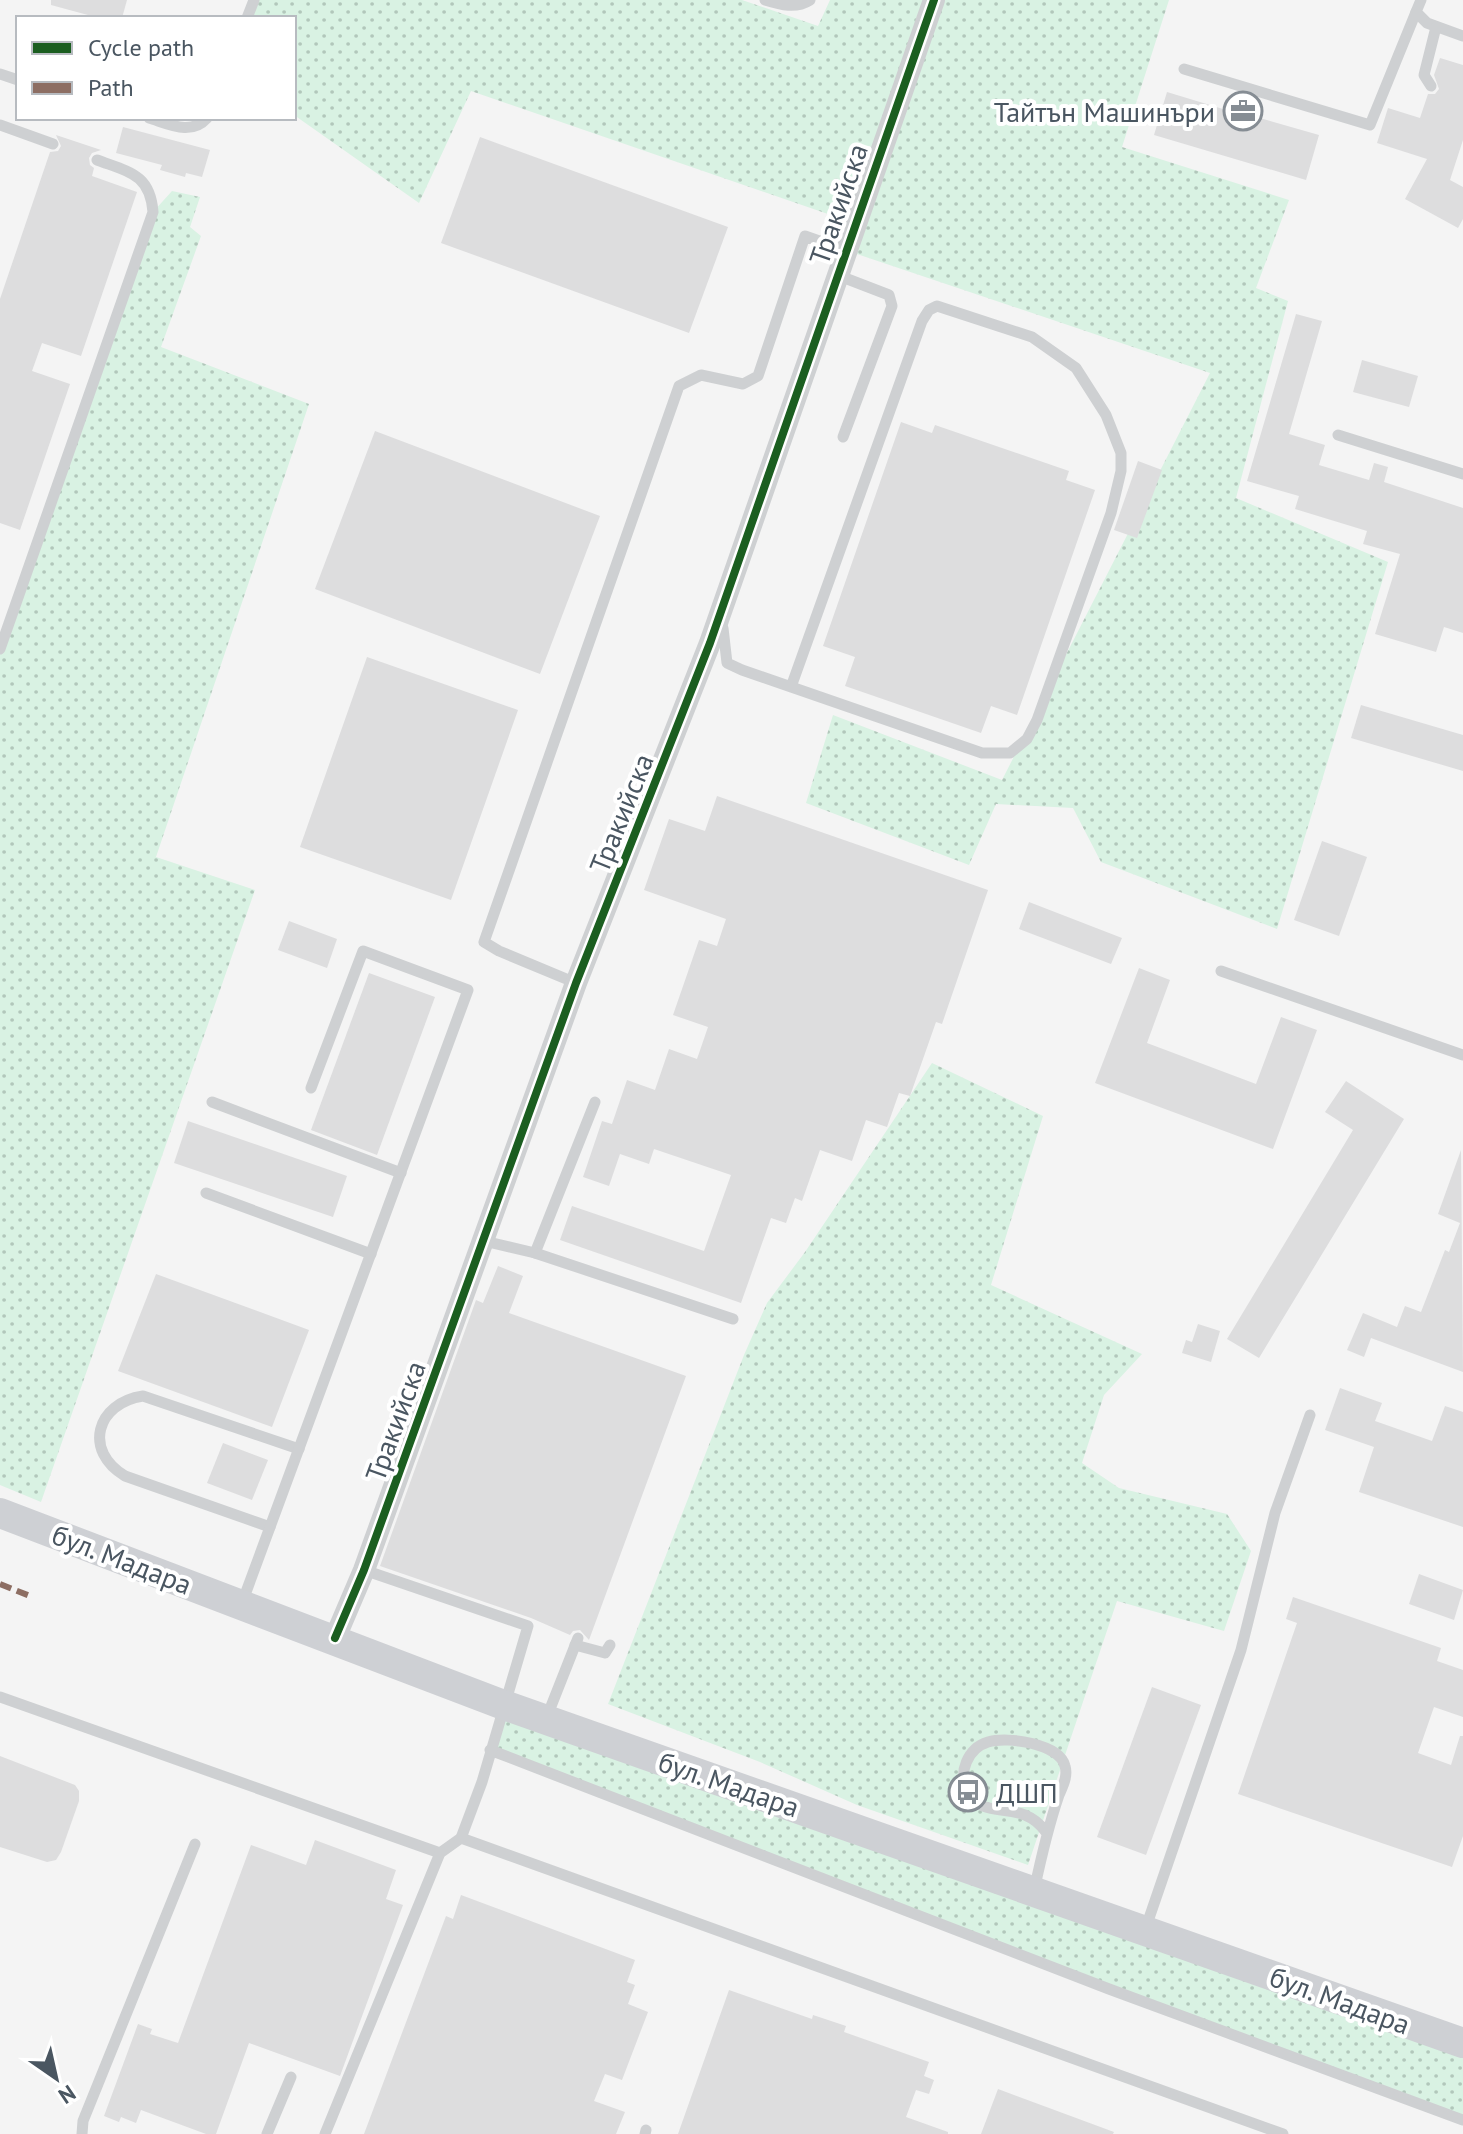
<svg xmlns="http://www.w3.org/2000/svg" width="1463" height="2134" viewBox="0 0 1463 2134" font-family="'PT Sans',sans-serif">
	<style>
		.grass { fill: url(#grass-dots) }
		.building { fill: #ddddde }
		.lines { fill: none; stroke-linecap: round; stroke-linejoin: round }
		.service { stroke: #ced0d2; stroke-width: 11 }
		.minor { stroke: #ced0d2; stroke-width: 22 }
		.secondary { stroke: #ced0d4; stroke-width: 30 }
		.quiet { stroke: #8d6e63; stroke-width: 6; stroke-dasharray: 12 6; stroke-linecap: butt }
		.cycleway-casing { stroke: #fff; stroke-width: 13 }
		.cycleway { stroke: #1b5e20; stroke-width: 8 }
		.labels { text-anchor: middle; dominant-baseline: central; stroke-width: 8; stroke-linejoin: round; paint-order: stroke }
		.poi-label { font-size: 28px; fill: #4a5661; stroke: #fff; text-anchor: end }
		.street-label { font-size: 28px; fill: #4a5661; stroke: #fff }
	</style>
	<defs>
		<pattern id="grass-dots" width="8" height="8" patternUnits="userSpaceOnUse" patternTransform="scale(2)"><rect width="8" height="8" fill="#d9f2e3"/><path d="M2 2h.1M6 6h.1" fill="none" stroke="#b2c7bb" stroke-width="1.8" stroke-linecap="round"/></pattern>
	</defs>
	<rect width="100%" height="100%" fill="#f4f4f4"/>
	<!-- grass -->
	<g class="grass">
		<polygon points="256,0 742,0 818,26 830,0 1169,0 1122,147 1289,200 1256,288 1288,301 1236,498 1388,562 1277,929 1101,862 1073,808 996,804 969,865 806,803 833,715 1002,780 1210,373 845,250 854,223 471,91 419,203 294,115 294,18 249,18"/>
		<polygon points="172,191 200,197 190,227 201,236 161,347 309,404 156,857 255,890 41,1502 0,1485 0,649 153,212"/>
		<polygon points="932,1063 1043,1116 991,1285 1142,1354 1104,1395 1082,1463 1119,1488 1227,1514 1251,1551 1224,1631 1117,1601 1028,1865 857,1805 760,1762 608,1704 744,1355 767,1303 805,1252"/>
		<polygon points="504,1705 1463,2043 1463,2120 491,1750"/>
	</g>
	<!-- building -->
	<g class="building">
		<polygon points="51,0 127,0 122,18 99,18 51,5"/>
		<polygon points="1440,58 1463,65 1463,140 1450,180 1463,187 1463,219 1458,228 1405,199 1427,159 1377,143 1388,108 1420,118 1428,94 1435,94 1439,89 1434,75"/>
		<polygon points="1167,92 1223,109 1232,102 1243,101 1254,106 1260,118 1319,135 1306,180 1154,135"/>
		<polygon points="123,127 210,150 202,177 186,173 185,177 160,170 162,165 116,153"/>
		<polygon points="56,135 101,150 92,153 89,158 90,165 94,168 92,176 137,192 81,356 42,343 32,371 70,384 20,530 0,523 0,299 50,152 58,151 61,146"/>
		<polygon points="480,137 728,227 689,333 441,243"/>
		<polygon points="1296,314 1322,321 1289,434 1325,445 1319,465 1369,480 1374,463 1388,467 1384,482 1463,508 1463,633 1444,627 1436,652 1375,634 1400,554 1363,544 1367,531 1295,509 1299,496 1247,481"/>
		<polygon points="1362,360 1418,376 1409,407 1353,392"/>
		<polygon points="901,422 932,433 935,425 1069,471 1066,480 1095,490 1017,715 991,706 981,733 845,686 855,657 823,646"/>
		<polygon points="375,431 600,516 540,674 315,589"/>
		<polygon points="1138,461 1162,470 1137,538 1114,530"/>
		<polygon points="367,657 518,710 451,900 300,847"/>
		<polygon points="1361,705 1463,735 1463,771 1351,738"/>
		<polygon points="717,796 988,890 942,1024 936,1022 910,1096 899,1093 887,1127 866,1120 852,1161 820,1150 802,1201 795,1198 786,1223 771,1218 741,1303 560,1240 572,1206 704,1251 731,1175 654,1149 649,1164 620,1154 609,1186 583,1177 602,1121 612,1124 627,1080 655,1090 669,1049 697,1059 708,1027 673,1015 699,940 717,946 726,919 644,890 669,819 705,831"/>
		<polygon points="1322,841 1367,857 1339,936 1294,920"/>
		<polygon points="1029,902 1122,938 1111,964 1019,929"/>
		<polygon points="289,921 337,939 327,968 278,950"/>
		<polygon points="1139,968 1170,980 1147,1043 1256,1084 1281,1017 1317,1030 1273,1149 1095,1083"/>
		<polygon points="369,973 435,997 377,1155 311,1130"/>
		<polygon points="1346,1081 1404,1119 1259,1358 1227,1339 1353,1130 1325,1112"/>
		<polygon points="188,1121 347,1176 333,1217 174,1163"/>
		<polygon points="1461,1150 1463,1372 1371,1338 1364,1357 1347,1350 1363,1313 1397,1327 1405,1306 1421,1312 1445,1250 1449,1252 1460,1223 1438,1214"/>
		<polygon points="498,1266 523,1276 509,1313 686,1376 589,1640 580,1630 573,1631 570,1635 531,1618 380,1566 476,1300 483,1303"/>
		<polygon points="156,1274 309,1330 272,1427 118,1371"/>
		<polygon points="1198,1324 1220,1331 1211,1362 1182,1353 1186,1340 1192,1342"/>
		<polygon points="1340,1388 1382,1403 1375,1421 1432,1441 1445,1406 1463,1412 1463,1527 1359,1492 1374,1447 1325,1430"/>
		<polygon points="223,1443 268,1460 252,1500 207,1483"/>
		<polygon points="1419,1574 1463,1590 1454,1620 1409,1604"/>
		<polygon points="1293,1597 1441,1648 1437,1661 1463,1670 1463,1717 1434,1707 1418,1753 1451,1765 1460,1736 1463,1736 1463,1836 1452,1867 1238,1794 1297,1623 1286,1619"/>
		<polygon points="1152,1687 1201,1705 1146,1855 1097,1837"/>
		<polygon points="0,1756 75,1785 79,1791 79,1801 61,1852 56,1860 47,1862 0,1847"/>
		<polygon points="315,1840 396,1870 386,1899 403,1905 340,2076 249,2043 216,2134 206,2134 141,2110 136,2123 121,2117 119,2122 104,2116 138,2024 152,2029 150,2034 178,2043 251,1845 306,1865"/>
		<polygon points="461,1895 635,1960 627,1982 635,1985 628,2004 648,2012 622,2080 605,2074 594,2101 625,2112 616,2134 364,2134 446,1916 453,1919"/>
		<polygon points="729,1990 812,2019 813,2015 846,2026 844,2032 929,2062 924,2076 934,2080 929,2094 916,2090 906,2117 948,2132 948,2134 678,2134"/>
		<polygon points="998,2089 1114,2132 1113,2134 981,2134"/>
	</g>
	<g class="lines">
		<!-- service -->
		<g class="service">
			<path d="M765,0C781,5 796,9 810,0"/>
			<polyline points="1421,0 1416,12 1427,23 1463,36"/>
			<polyline points="247,18 254,0"/>
			<polyline points="1184,69 1370,125 1416,12"/>
			<polyline points="0,74 18,80"/>
			<polyline points="1431,86 1424,75 1436,27"/>
			<path d="M149,118C169,124 191,136 207,118"/>
			<polyline points="0,125 53,144"/>
			<polyline points="837,275 889,295 892,306 843,437"/>
			<polyline points="1338,435 1463,474"/>
			<polyline points="723,628 727,663 742,670 982,753 1010,753 1027,739 1037,720 1111,513 1121,471 1121,453 1106,415 1076,368 1032,337 937,306 929,310 922,321 791,687"/>
			<path d="M0,649L153,212C150,174 129,172 97,160"/>
			<polyline points="1221,971 1463,1055"/>
			<polyline points="576,983 499,951 484,942 679,386 701,375 743,384 758,376 805,236 845,250"/>
			<polyline points="212,1102 401,1173"/>
			<polyline points="206,1193 371,1254"/>
			<polyline points="484,1241 535,1253 595,1102"/>
			<polyline points="535,1253 733,1319"/>
			<path d="M270,1527L125,1476C83,1451 96,1403 143,1396L299,1449"/>
			<polyline points="242,1603 468,990 363,951 311,1088"/>
			<polyline points="575,1645 605,1653 610,1645"/>
			<polyline points="0,1697 440,1853"/>
			<polyline points="546,1719 578,1638"/>
			<polyline points="490,1750 1109,1989 1463,2120"/>
			<polyline points="461,1838 1283,2134"/>
			<path d="M1034,1891C1041,1858 1048,1827 1059,1795C1063,1786 1068,1776 1065,1766C1060,1744 1008,1736 988,1742C968,1748 957,1773 968,1792C985,1823 1021,1797 1046,1832"/>
			<polyline points="1145,1930 1241,1650 1275,1513 1310,1415"/>
			<polyline points="82,2134 83,2121 195,1844"/>
			<polyline points="267,2134 291,2077"/>
			<polyline points="325,2134 440,1853 461,1838 482,1782 528,1626 364,1570"/>
			<polyline points="645,2134 646,2130"/>
		</g>
		<!-- minor -->
		<polyline class="minor" points="335,1638 364,1570 576,983 710,643 934,0"/>
		<!-- secondary -->
		<polyline class="secondary" points="0,1513 501,1704 1463,2043"/>
		<!-- quiet -->
		<polyline class="quiet" points="0,1584 30,1596"/>
		<!-- cycleway casing -->
		<g class="cycleway-casing">
			<polyline id="cycleway" points="335,1638 364,1570 576,983 710,643 934,0"/>
		</g>
		<!-- cycleway -->
		<use href="#cycleway" class="cycleway"/>
	</g>
	<!-- icons -->
	<defs>
		<g id="office-ring" transform="scale(2)"><circle r="9.5" fill="#fff" stroke="#868d94" stroke-width="1.5"/><path d="M-6-3h4V-5.5h4V-3h4V5H-6ZM-1-4.5V-3h2v-1.5ZM-6 0V1H6V0Z" fill="#868d94"/></g>
		<g id="bus-ring" transform="scale(2)"><circle r="9.5" fill="#fff" stroke="#868d94" stroke-width="1.5"/><path d="M-5-6H5V4H4V6H2V4H-2V6H-4V4H-5ZM-3.5-4V0h7V-4ZM-3.5 1.2v1.5H-2V1.2ZM2 1.2v1.5H3.5V1.2Z" fill="#868d94"/></g>
	</defs>
	<g fill-rule="evenodd">
		<use href="#office-ring" x="1243" y="111"/>
		<use href="#bus-ring" x="968" y="1792"/>
	</g>
	<g class="labels">
		<!-- poi labels -->
		<g class="poi-label">
			<text x="1215" y="111">Тайтън Машинъри</text>
			<text x="996" y="1792" text-anchor="start">ДШП</text>
		</g>
		<!-- street labels -->
		<g class="street-label">
			<text transform="translate(838 204) rotate(-71)">Тракийска</text>
			<text transform="translate(621 813) rotate(-68)">Тракийска</text>
			<text transform="translate(395 1421) rotate(-70)">Тракийска</text>
			<text transform="translate(122 1559) rotate(21)">бул. Мадара</text>
			<text transform="translate(729 1784) rotate(19)">бул. Мадара</text>
			<text transform="translate(1340 2000) rotate(20)">бул. Мадара</text>
		</g>
	</g>
	<!-- legend -->
	<rect x="16" y="16" width="280" height="104" fill="#ffffff" stroke="#b7bbc0" stroke-width="2"/>
	<rect x="32" y="42" width="40" height="12" fill="#1b5e20" stroke="#b7bbc0" stroke-width="2"/>
	<text x="88" y="56" font-size="24" fill="#4a5661">Cycle path</text>
	<rect x="32" y="82" width="40" height="12" fill="#8d6e63" stroke="#b7bbc0" stroke-width="2"/>
	<text x="88" y="96" font-size="24" fill="#4a5661">Path</text>
	<!-- north arrow -->
	<g transform="translate(56 2078) rotate(146)" stroke="#ffffff" stroke-width="6" paint-order="stroke">
	<path d="M0-6L14 30L0 20L-14 30Z" fill="#4a5661"/>
	<text y="-12" font-size="22" font-weight="bold" text-anchor="middle" fill="#4a5661">N</text>
	</g>
</svg>
